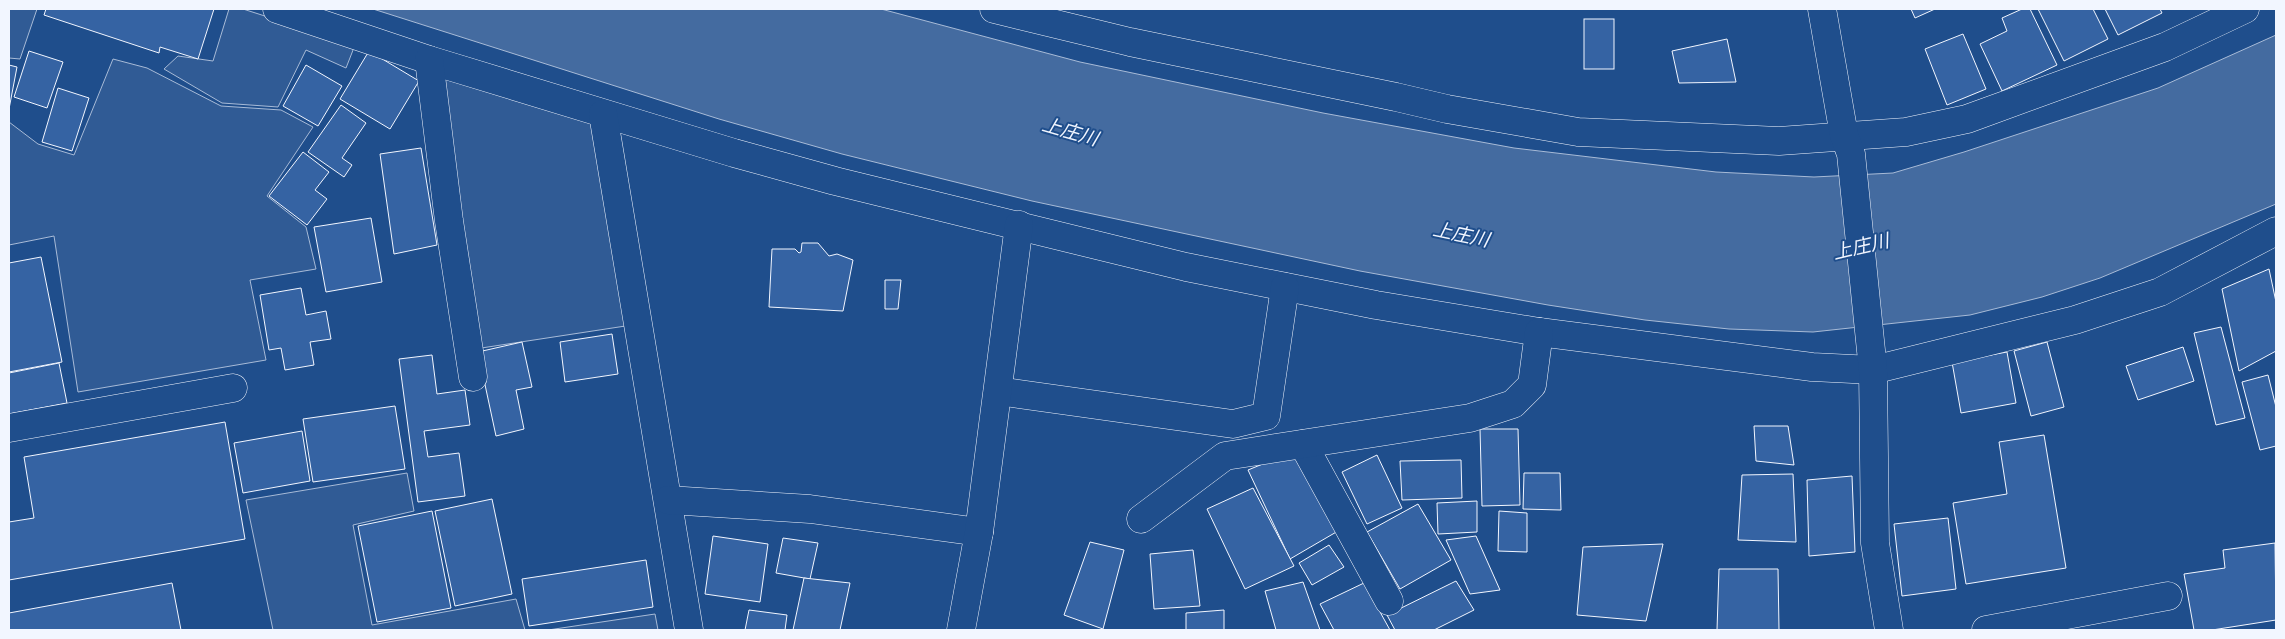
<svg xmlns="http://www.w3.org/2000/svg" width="2285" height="639" viewBox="0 0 2285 639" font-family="'Varela Round','Noto Sans JP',sans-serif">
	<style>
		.built { fill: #305b95; stroke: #a8bbd7 }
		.water { fill: #446ba0; stroke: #a8bbd7 }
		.building { fill: #3563a3; stroke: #f2f6ff }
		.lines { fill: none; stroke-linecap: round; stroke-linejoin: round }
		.minor-casing { stroke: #f2f6ff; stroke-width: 29 }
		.minor { stroke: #1f4e8c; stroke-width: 28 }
		.labels { text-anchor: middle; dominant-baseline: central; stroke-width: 4; stroke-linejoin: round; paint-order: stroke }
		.water-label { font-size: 19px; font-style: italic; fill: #f2f6ff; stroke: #1f4e8c }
	</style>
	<rect width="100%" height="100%" fill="#1f4e8c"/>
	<!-- built -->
	<g class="built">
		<polygon points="9,9 37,9 20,59 9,58"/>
		<polygon points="229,9 243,9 355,45 346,68 306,50 278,107 222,103 164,69 178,56 213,61"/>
		<polygon points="113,59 147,68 221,106 281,110 313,127 267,196 306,227 316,269 250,280 266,360 78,392 54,236 9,245 9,122 38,144 74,155"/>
		<polygon points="435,67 598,117 632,325 475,349"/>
		<polygon points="407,473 414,511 353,525 372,625 516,599 525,630 273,630 246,500"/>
		<polygon points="655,614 658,630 548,630"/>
	</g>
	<!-- water -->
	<polygon class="water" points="373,9 881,9 1080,62 1323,113 1514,148 1716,172 1814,177 1893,173 1964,152 2158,88 2276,35 2276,204 2100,278 2042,297 1970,315 1813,332 1729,329 1645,320 1548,305 1360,271 1032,201 842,154 719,119"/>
	<!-- building -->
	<g class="building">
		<polygon points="46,9 214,9 198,59 160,47 159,53 44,15"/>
		<polygon points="1911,9 1935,9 1915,18"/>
		<polygon points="2022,9 2030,9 2057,65 2002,91 1980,44 2007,31 2002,18"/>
		<polygon points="2038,9 2093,9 2108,39 2064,61"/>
		<polygon points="2105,9 2160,9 2162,13 2118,35"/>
		<rect x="1584" y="19" width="30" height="50"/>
		<polygon points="1963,34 1986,89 1947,105 1925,49"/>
		<polygon points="1727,39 1736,82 1679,83 1672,51"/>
		<polygon points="29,51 63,62 47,108 14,97"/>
		<polygon points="369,51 419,81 390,129 340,99"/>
		<polygon points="9,65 17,67 9,109"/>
		<polygon points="306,65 342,86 318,126 283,106"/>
		<polygon points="58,88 89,98 72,151 42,142"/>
		<polygon points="341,105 366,123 342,158 352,165 344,177 308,152"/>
		<polygon points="421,148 437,245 394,254 380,154"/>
		<polygon points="303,152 329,172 315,190 327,199 307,225 269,196"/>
		<polygon points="371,218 382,282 326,292 314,227"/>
		<polygon points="802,243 818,243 829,256 837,254 853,260 843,311 769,307 772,249 795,249 799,253 801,252"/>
		<polygon points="41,257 62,362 9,372 9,263"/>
		<polygon points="2269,269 2276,302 2276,351 2239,371 2222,289"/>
		<polygon points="885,280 901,280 898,309 885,309"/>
		<polygon points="301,288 306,315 326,311 331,339 310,342 314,365 285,370 281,348 269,350 260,295"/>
		<polygon points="2221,327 2245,418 2216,425 2194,333"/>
		<polygon points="612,334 618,374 565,382 560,342"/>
		<polygon points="522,342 532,387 516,390 524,429 496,436 478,352"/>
		<polygon points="2047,342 2064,407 2031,416 2014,351"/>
		<polygon points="2183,347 2194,381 2138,400 2126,366"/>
		<polygon points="2007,352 2016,403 1961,413 1952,362"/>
		<polygon points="432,355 437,394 465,390 470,425 424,431 428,457 459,453 465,496 418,502 399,359"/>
		<polygon points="59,363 67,403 9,414 9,373"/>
		<polygon points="2268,375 2276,407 2276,446 2260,450 2242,382"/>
		<polygon points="395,406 405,469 313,482 303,419"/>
		<polygon points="225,422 245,539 9,580 9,522 34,518 24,457"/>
		<polygon points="1754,426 1788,426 1794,465 1756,461"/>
		<polygon points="1480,429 1518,429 1520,505 1482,506"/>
		<polygon points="302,431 310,481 243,493 234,443"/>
		<polygon points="2044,435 2066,568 1966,584 1953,503 2007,494 1999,442"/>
		<polygon points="1292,452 1338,531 1290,559 1248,470"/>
		<polygon points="1377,455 1402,508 1367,524 1342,472"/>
		<polygon points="1461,460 1462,498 1402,500 1400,461"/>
		<polygon points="1524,473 1560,473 1561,510 1523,509"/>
		<polygon points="1793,474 1796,542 1738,540 1742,475"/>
		<polygon points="1852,476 1855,552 1809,556 1807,480"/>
		<polygon points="1253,488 1294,566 1245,589 1207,509"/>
		<polygon points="492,499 512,594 455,606 435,511"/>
		<polygon points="1477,501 1477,532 1438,534 1437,503"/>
		<polygon points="1418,504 1451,560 1400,589 1367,532"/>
		<polygon points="432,511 451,608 377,622 358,526"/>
		<polygon points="1499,511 1527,513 1527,552 1498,551"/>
		<polygon points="1948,518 1956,589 1902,596 1894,524"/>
		<polygon points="713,536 768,544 760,602 705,594"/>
		<polygon points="1476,536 1500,590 1470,594 1446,540"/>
		<polygon points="783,538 818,543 810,579 776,573"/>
		<polygon points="1090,542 1124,550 1103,629 1064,615"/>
		<polygon points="2275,543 2276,620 2212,630 2194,630 2184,574 2225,568 2223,550"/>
		<polygon points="1663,544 1646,621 1577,615 1583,547"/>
		<polygon points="1329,545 1344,567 1312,585 1299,563"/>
		<polygon points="1193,550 1200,606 1154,609 1150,554"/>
		<polygon points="646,560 653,607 529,626 522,579"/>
		<polygon points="1719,569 1778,569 1779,630 1717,630"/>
		<polygon points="804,578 850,583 840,630 793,630"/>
		<polygon points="1456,581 1474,610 1434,630 1395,630 1387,615"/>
		<polygon points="1303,582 1320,630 1276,630 1265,591"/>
		<polygon points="172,583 181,630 9,630 9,613"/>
		<polygon points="1364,583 1390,630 1334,630 1320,604"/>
		<polygon points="749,610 787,615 785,630 745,630"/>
		<polygon points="1224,610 1224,630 1186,630 1186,613"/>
	</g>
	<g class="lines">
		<!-- minor casing -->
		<g class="minor-casing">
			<g id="minor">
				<polyline points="277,9 429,60 734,153 835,181 1186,267 1376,305 1539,332 1812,367 1873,370 2075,320 2160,292 2276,231"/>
				<polyline points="994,9 1130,42 1396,97 1447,109 1578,132 1779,141 1906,132 1967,119 2165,47 2245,9"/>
				<polyline points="1822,9 1844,135 1851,154 1873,370 1875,543 1889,630"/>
				<polyline points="429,60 449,221 473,377"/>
				<polyline points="603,114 689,630"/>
				<polyline points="998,391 1233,424 1266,416 1285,287"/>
				<polyline points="9,428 233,388"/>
				<polyline points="1303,444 1389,601"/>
				<polyline points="668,500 810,509 979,532"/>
				<polyline points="1141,519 1225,456 1470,418 1513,404 1532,385 1539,332"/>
				<polyline points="961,630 979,532 1019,225"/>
				<polyline points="1986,630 2168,596"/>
			</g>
		</g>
		<!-- minor -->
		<use href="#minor" class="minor"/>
	</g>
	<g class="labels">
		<!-- water labels -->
		<g class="water-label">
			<text transform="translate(1070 132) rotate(16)">上庄川</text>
			<text transform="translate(1461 235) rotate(12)">上庄川</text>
			<text transform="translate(1861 247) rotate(-13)">上庄川</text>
		</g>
	</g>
	<!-- border -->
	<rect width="2285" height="639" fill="none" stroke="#f2f6ff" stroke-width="20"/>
</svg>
